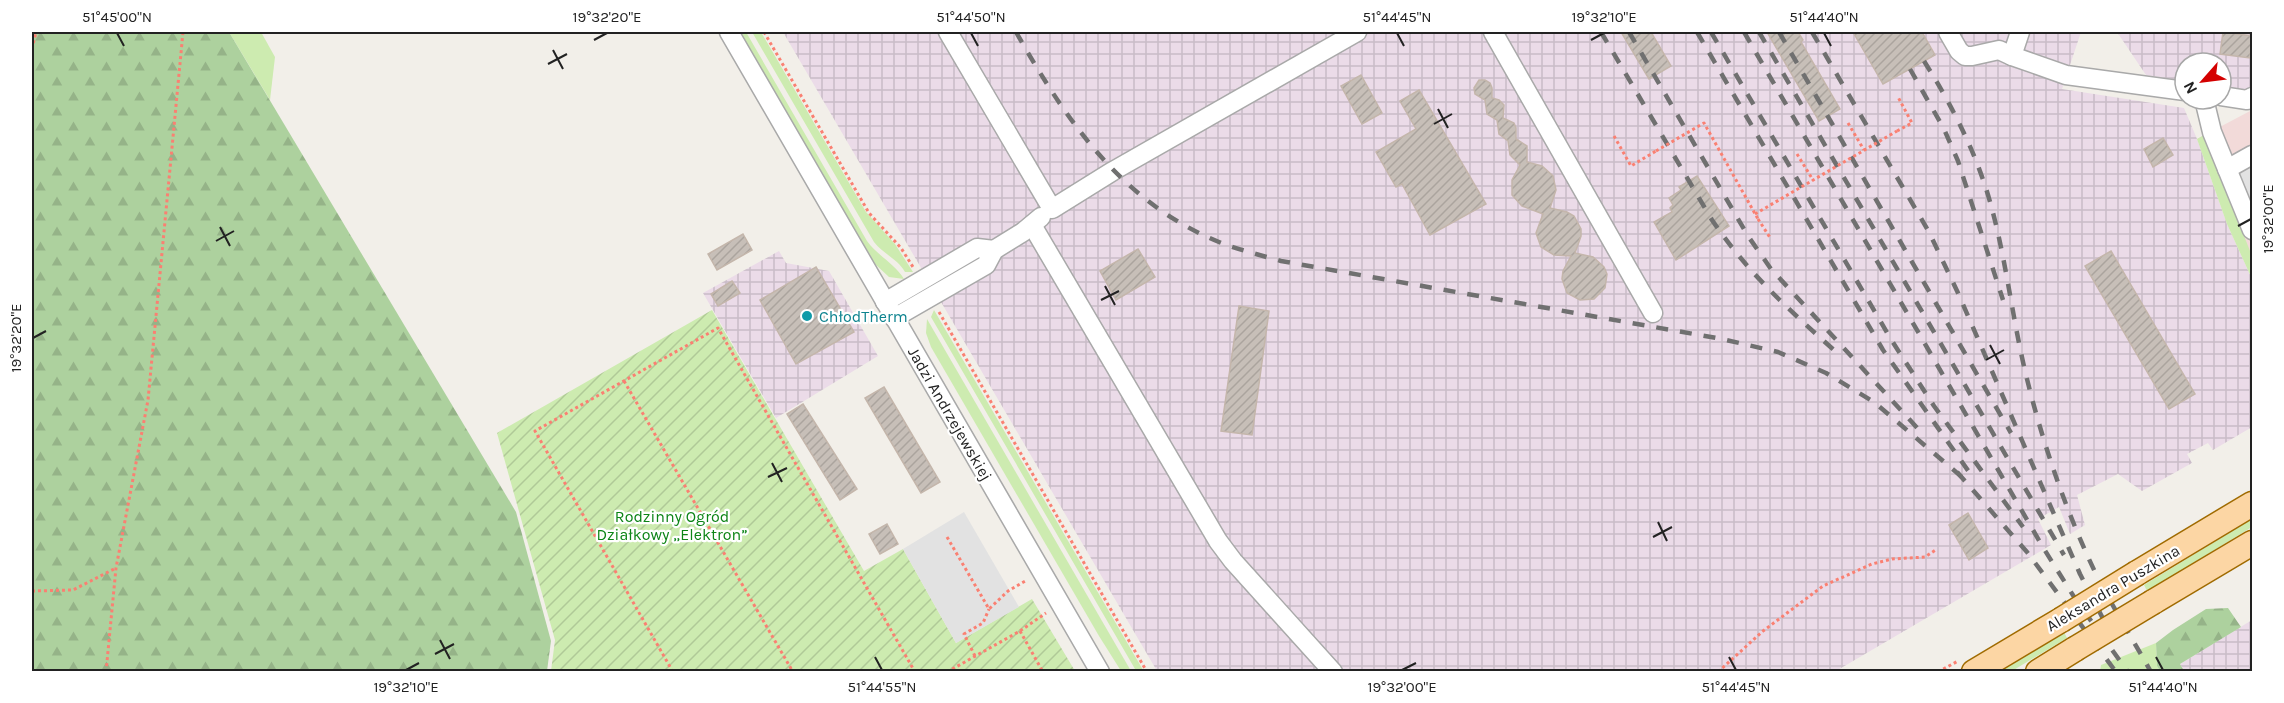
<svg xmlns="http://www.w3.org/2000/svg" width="2284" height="703" viewBox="0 0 2284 703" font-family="Karla,sans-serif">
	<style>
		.commercial { fill: #f2dad9 }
		.industrial { fill: url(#industrial-grid) }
		.grass { fill: #cdebb0 }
		.forest { fill: url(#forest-firs) }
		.garden { fill: url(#garden-furrows) }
		.parking { fill: #e2e2e2 }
		.building { fill: url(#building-hatch); stroke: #c4b6ab; stroke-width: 1.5 }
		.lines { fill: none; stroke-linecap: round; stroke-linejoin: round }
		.minor-casing { stroke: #a9a9a9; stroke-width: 21 }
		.major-casing { stroke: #a06b00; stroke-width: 27 }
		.path { stroke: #fa8072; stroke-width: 3; stroke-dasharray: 3 3; stroke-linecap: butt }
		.minor { stroke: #fff; stroke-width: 18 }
		.major { stroke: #fcd6a4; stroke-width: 24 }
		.rail { stroke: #707070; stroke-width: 4.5; stroke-dasharray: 12 12; stroke-linecap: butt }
		.major-bridge-casing { stroke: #a06b00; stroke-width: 27; stroke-linecap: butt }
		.path-bridge { stroke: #fa8072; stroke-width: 3; stroke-dasharray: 3 3; stroke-linecap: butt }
		.major-bridge { stroke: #fcd6a4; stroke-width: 24 }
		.ticks { fill: none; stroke: #222; stroke-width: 2 }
		.culture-dot { fill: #0f9aa8; stroke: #fff; stroke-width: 2 }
		.labels { text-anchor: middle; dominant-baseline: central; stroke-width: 4.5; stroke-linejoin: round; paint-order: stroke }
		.culture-label { font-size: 16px; fill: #0d838f; stroke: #fff; text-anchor: start }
		.street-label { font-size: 16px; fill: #222; stroke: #fff }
		.park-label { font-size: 16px; fill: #0c8416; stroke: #fff }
		.neatline { fill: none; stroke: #222; stroke-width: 2 }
		.ticks-label { font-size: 15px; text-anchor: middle; fill: #222 }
	</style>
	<defs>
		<pattern id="industrial-grid" width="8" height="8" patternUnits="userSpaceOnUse" patternTransform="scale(1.5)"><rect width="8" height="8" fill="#ebdbe8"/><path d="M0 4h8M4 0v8" fill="none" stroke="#c9bcc7"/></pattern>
		<pattern id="forest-firs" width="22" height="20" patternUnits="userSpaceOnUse" patternTransform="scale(1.5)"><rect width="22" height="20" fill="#add19e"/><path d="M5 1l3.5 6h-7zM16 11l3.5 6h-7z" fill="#95b388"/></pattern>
		<pattern id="garden-furrows" width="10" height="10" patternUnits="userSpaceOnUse" patternTransform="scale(1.5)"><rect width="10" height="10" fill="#cdebb0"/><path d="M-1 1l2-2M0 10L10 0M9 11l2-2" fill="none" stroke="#b0c997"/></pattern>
		<pattern id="building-hatch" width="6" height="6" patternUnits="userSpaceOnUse" patternTransform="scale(1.5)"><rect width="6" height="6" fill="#c7bfb8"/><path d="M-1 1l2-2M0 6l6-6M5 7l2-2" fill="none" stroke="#aba49e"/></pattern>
	</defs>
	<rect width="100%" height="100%" fill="#f2efe9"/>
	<!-- commercial -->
	<polygon class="commercial" points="2252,110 2252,279 2197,139"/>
	<!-- industrial -->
	<g class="industrial">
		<polygon points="783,32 2081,32 2062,89 2184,108 2197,139 2227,224 2252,279 2252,427 2213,450 2208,443 2187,454 2192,463 2142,491 2118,474 2077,495 2085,525 2070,534 2059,507 2038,519 2051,545 1836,671 1157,671"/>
		<polygon points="2117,32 2252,32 2252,86 2245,90 2221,87 2221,63 2185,63 2185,81 2146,75"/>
		<polygon points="779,251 786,263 829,271 878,356 776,418 703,293"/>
		<polygon points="2252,620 2252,671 2184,671 2180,664"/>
	</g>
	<!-- grass -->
	<g class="grass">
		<polygon points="229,32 261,32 275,57 270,100"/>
		<path d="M740,32H746L867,241C878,256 895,264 904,279L889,277L875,264Z"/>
		<path d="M752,32H761L866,212L895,244L913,272H905C898,259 883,254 874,242Z"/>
		<polygon points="2204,135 2252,256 2252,279 2227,224 2197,139"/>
		<polygon points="934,310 1143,670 1144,671 1137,671 1135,669 931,317"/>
		<polygon points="927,319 1131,671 1121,671 1099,636 931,347 926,333"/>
		<polygon points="2252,519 2252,527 2147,591 2144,585"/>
		<polygon points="2064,632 2067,638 2012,671 1999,671"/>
		<polygon points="2156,643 2157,666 2160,671 2100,672 2101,665"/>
	</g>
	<!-- forest -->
	<g class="forest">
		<polygon points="32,32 229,32 516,512 551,641 547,671 32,671"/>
		<polygon points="2228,608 2241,627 2180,664 2184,671 2160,671 2157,666 2156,643 2173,630 2206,609"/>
	</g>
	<!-- garden -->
	<polygon class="garden" points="712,310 864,571 903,549 956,643 1032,599 1075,671 551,671 555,640 497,433"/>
	<!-- parking -->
	<g class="parking">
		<polygon points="2252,147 2252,215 2231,159"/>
		<polygon points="964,512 1019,607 956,643 903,549"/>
	</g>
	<!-- building -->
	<g class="building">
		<polygon points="1621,32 1651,32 1671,66 1649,79"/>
		<polygon points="1767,32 1798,32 1803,40 1801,42 1840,109 1819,121"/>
		<polygon points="1853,32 1922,32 1935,55 1883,84"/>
		<polygon points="2223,32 2252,36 2250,58 2220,54"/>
		<polygon points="1361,75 1382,113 1362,124 1341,86"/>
		<polygon points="1479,80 1485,80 1490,83 1492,88 1492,98 1499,100 1504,105 1503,118 1514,123 1516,128 1516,139 1527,146 1527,162 1542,166 1553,176 1556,190 1550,208 1567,212 1574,216 1581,229 1581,236 1575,253 1593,257 1604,267 1607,274 1605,288 1594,299 1580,300 1567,293 1562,279 1563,271 1571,256 1554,255 1541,247 1536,233 1543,214 1522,206 1512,195 1512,180 1520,165 1510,155 1508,141 1499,134 1497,120 1487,114 1485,100 1475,94 1474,88"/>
		<polygon points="1419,90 1486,204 1430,235 1402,184 1396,187 1376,152 1416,129 1400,101"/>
		<polygon points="2163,138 2173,155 2153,167 2144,149"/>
		<polygon points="1697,176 1729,226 1676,260 1654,222 1672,212 1670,208 1673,205 1669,198 1681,190 1679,187"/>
		<polygon points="743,234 752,250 717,270 708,254"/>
		<polygon points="1138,249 1155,277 1116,300 1100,271"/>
		<polygon points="2111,251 2195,394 2169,409 2085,266"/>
		<polygon points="816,267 854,332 796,364 760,300"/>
		<polygon points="732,281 740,293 718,306 711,294"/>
		<polygon points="1239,306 1269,311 1252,435 1221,431"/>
		<polygon points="884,387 940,482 921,493 865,398"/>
		<polygon points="803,404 857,489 840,500 787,414"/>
		<polygon points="1968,513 1988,548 1969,560 1949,525"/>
		<polygon points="887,524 898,544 880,554 869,534"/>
	</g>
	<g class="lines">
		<!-- minor casing -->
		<g class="minor-casing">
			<g id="minor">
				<polyline points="729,32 1100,672"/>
				<polyline points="948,32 1052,209 1113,171 1357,32"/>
				<polyline points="1493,32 1653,313"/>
				<polyline points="1948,32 1959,51 1965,56 1972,56 1999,50 2012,56"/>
				<polyline points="2020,32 2012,56 2066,75 2185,91"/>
				<polyline points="2221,96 2247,100 2252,97"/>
				<polyline points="2204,99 2212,132 2252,230"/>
				<polyline points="2227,169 2252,155"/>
				<polyline points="1032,225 1218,541 1233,561 1333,672"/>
				<polyline points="885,302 977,248 994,250"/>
				<polyline points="894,318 986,265 994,250 1023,232 1041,217"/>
			</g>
		</g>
		<!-- major casing -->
		<g class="major-casing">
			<g id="major">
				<polyline points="2137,573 2252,504"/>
				<polyline points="2153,602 2252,543"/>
				<polyline points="1974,672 2061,620"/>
				<polyline points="2038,672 2075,649"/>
			</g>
		</g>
		<!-- path -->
		<g class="path">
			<polyline points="764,32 869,213 901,248 913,267"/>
			<polyline points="32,49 36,32"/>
			<polyline points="1848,123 1864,150"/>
			<polyline points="1897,131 1912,123 1898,97"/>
			<polyline points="1614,136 1631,166 1656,151"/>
			<polyline points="1797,154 1813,180"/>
			<polyline points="1758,219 1771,239"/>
			<polyline points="939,312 1147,672"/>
			<polyline points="624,381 793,672"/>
			<polyline points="947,537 989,609 1008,591 1027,580"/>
			<polyline points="32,591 73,590 116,568"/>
			<polyline points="1020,631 1043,672"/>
			<polyline points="975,656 964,634 983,623 989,609"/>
			<polyline points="106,672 116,568 148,400 183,32"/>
			<polyline points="673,672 535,431 718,328 915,672"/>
			<polyline points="947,672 1020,631 1046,613"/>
			<polyline points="1718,672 1763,631 1823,586 1872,564 1892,559 1925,557 1937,549"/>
			<polyline points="1938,672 1958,661"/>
		</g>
		<!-- minor -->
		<use href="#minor" class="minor"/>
		<!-- major -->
		<use href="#major" class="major"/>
		<!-- rail -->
		<g class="rail">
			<path d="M1016,32C1066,120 1121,202 1219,242C1239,250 1260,255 1281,261L1722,339L1778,352L1826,373L1874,402L1963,478"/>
			<path d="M1601,32L1712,220C1748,273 1787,308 1835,351"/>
			<polyline points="1629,32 1748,236 1771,269 1921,432"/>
			<polyline points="1697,32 1883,350 1974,479"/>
			<polyline points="1711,32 1892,341 1934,406 2023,527"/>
			<polyline points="1744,32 2044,549 2076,600 2128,672"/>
			<polyline points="1759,32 2064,555"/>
			<polyline points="1779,32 2011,433"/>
			<polyline points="1812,32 1929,232 1958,293 2080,574 2114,640"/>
			<path d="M1924,61C1953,107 1978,156 1992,209C2007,265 2013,323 2027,379C2043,444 2066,511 2095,572C2112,606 2132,638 2151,672"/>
			<polyline points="1910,69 1944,129 1958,161 2003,300"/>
			<polyline points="1957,472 2027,552 2116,672"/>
		</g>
		<!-- major-bridge casing -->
		<g class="major-bridge-casing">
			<g id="major-bridge">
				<polyline points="2061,620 2137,573"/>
				<polyline points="2075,649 2153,602"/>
			</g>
		</g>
		<!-- path-bridge -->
		<g class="path-bridge">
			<polyline points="1656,151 1704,123 1758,219"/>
			<polyline points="1755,214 1897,131"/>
		</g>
		<!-- major-bridge -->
		<use href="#major-bridge" class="major-bridge"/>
	</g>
	<!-- ticks -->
	<path class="ticks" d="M117,33L124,46M971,33L978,46M1397,33L1404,46M1824,33L1831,46M594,40L607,33M1591,40L1604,33M553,50L563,69M548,64L567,54M1438,109L1448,128M1434,124L1452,114M2238,226L2251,219M220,227L230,246M216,241L234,231M1105,286L1115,305M1101,300L1119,291M33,338L46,331M1990,345L2000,364M1986,360L2004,350M772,463L782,482M768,477L787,468M1658,522L1667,541M1653,537L1672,527M440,640L450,659M435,654L454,644M875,657L882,670M1729,657L1736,670M2156,657L2163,670M406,670L419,663M1402,670L1416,663"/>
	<!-- markers -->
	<circle class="culture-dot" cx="807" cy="316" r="6"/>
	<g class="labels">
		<!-- culture labels -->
		<g class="culture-label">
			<text x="819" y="316">ChłodTherm</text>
		</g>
		<!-- street labels -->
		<g class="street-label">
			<text transform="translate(950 414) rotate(60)">Jadzi Andrzejewskiej</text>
			<text transform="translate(2113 588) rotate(-31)">Aleksandra Puszkina</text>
		</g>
		<!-- park labels -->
		<g class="park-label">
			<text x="672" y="516">Rodzinny Ogród<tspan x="672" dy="18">Działkowy „Elektron”</tspan></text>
		</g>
	</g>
	<!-- border -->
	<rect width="2284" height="703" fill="none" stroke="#ffffff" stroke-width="66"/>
	<!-- north arrow -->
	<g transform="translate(2203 81) rotate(242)"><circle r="28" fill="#ffffff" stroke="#a7a7a7" stroke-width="1.5"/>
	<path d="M0-4.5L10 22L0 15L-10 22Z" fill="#d40000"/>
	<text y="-9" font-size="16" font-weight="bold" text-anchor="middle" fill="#222222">N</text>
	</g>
	<rect x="33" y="33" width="2218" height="637" class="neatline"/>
	<g class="ticks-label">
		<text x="117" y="22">51°45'00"N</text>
		<text x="607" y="22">19°32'20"E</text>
		<text x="971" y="22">51°44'50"N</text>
		<text x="1397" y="22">51°44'45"N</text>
		<text x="1604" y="22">19°32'10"E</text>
		<text x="1824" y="22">51°44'40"N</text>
		<text transform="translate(2268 219) rotate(-90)" y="5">19°32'00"E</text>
		<text transform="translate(16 338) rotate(-90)" y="5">19°32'20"E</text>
		<text x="406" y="692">19°32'10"E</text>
		<text x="882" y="692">51°44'55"N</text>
		<text x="1402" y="692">19°32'00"E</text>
		<text x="1736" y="692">51°44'45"N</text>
		<text x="2163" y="692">51°44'40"N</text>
	</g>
</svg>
